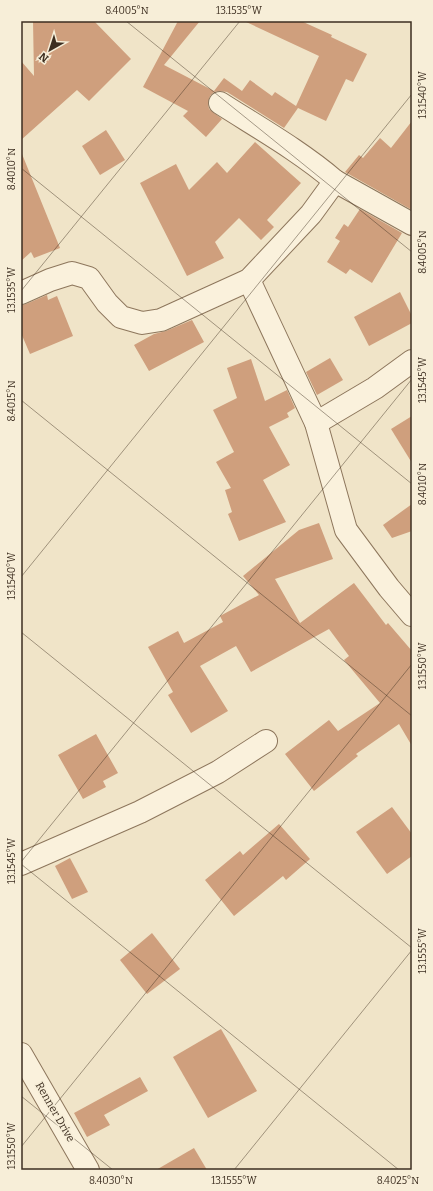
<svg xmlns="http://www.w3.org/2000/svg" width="433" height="1191" viewBox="0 0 433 1191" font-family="Bitter,serif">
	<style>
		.building { fill: #cf9f7d }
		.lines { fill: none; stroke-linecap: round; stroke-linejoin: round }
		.street-casing { stroke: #8d765c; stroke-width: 24 }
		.street { stroke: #faf1dc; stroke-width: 22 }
		.ticks { fill: none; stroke: #3d2e20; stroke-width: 1; stroke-opacity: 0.45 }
		.labels { text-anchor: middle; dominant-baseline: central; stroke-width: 3.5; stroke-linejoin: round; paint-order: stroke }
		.street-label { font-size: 11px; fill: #3d2e20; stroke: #f7eed8 }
		.neatline { fill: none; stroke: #3d2e20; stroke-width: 1.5 }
		.ticks-label { font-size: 10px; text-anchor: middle; fill: #3d2e20 }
	</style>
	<rect width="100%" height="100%" fill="#f0e4c8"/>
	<!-- building -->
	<g class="building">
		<polygon points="33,21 94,21 131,59 89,101 77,90 21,140 21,61 34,76"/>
		<polygon points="178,21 200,21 164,65 214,91 224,78 242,91 250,80 272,96 275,92 296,106 319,56 244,21 301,21 332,35 331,37 367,54 353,82 346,79 326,121 298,108 284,128 227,92 220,91 214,92 210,96 208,103 209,109 222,119 206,137 183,116 188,111 143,87"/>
		<polygon points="412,121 412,210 345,172 359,155 363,158 380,138 391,148"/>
		<polygon points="106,130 125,160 100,175 82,146"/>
		<polygon points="255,142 301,183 267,220 274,227 261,240 239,218 215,242 224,258 187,276 140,183 176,164 189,190 217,162 227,173"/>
		<polygon points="22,154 60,248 34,258 31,252 21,261"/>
		<polygon points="360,209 402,233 372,283 350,269 346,274 327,262 340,241 335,238 344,224 348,227"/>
		<polygon points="400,292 412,316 412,323 369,346 354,317"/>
		<polygon points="47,295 48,300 57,296 73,336 30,354 21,333 21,305 26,304"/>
		<polygon points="192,320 204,342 149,371 134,345 154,334 166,331"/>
		<polygon points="330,358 343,380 317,395 306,372"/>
		<polygon points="251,359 265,401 287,390 295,408 287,413 289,417 269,427 290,465 263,480 286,522 239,541 228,514 232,512 225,490 231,488 216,462 234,452 213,410 237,398 227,368"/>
		<polygon points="412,416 412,463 391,429"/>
		<polygon points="412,504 412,531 392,538 383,525"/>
		<polygon points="319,523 333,559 275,579 300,623 354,583 386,625 388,623 412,651 412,746 399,724 356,754 358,756 314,791 285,754 329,720 338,731 380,703 344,660 349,656 329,629 251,672 236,646 200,666 228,711 191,733 168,695 173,692 148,647 178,631 184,643 223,622 220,616 259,595 243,576 299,530"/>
		<polygon points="96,734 118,773 103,781 106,787 83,799 58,755"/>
		<polygon points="392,807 412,834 412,856 387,874 356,832"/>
		<polygon points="279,824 310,859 286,880 283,876 234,916 205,880 240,851 243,855"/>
		<polygon points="70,858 88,892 72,899 55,866"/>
		<polygon points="152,933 180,969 147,994 120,960"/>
		<polygon points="221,1029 257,1091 208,1118 173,1057"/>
		<polygon points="140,1077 148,1091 104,1115 110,1125 87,1137 74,1113"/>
		<polygon points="194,1148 207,1170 156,1170"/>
	</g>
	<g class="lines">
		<!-- street casing -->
		<g class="street-casing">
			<g id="street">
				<polyline points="335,181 412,224"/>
				<polyline points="249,280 316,423 346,530 389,588 412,615"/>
				<path d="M21,293L50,280L72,273L89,278L107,303L121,317L142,323L161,320L249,280L311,214L335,181C300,151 259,128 220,103"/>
				<polyline points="316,423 375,388 412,361"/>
				<polyline points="21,864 140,812 218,772 266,741"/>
				<polyline points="21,1054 88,1170"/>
			</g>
		</g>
		<!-- street -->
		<use href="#street" class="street"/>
	</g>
	<!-- ticks -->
	<path class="ticks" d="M126,21L412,252M21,168L412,484M21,291L240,21M21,400L412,716M21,577L412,94M21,632L412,948M21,862L412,379M21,864L399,1170M21,1096L113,1170M21,1147L412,664M234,1170L412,950"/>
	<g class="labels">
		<!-- street labels -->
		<g class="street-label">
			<text transform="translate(55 1112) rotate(60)">Renner Drive</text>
		</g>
	</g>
	<!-- border -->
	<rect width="433" height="1191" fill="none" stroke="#f7eed8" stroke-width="44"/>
	<!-- north arrow -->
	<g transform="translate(50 50) rotate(219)" stroke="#f7eed8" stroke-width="3" paint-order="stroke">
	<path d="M0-3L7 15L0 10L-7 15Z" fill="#3d2e20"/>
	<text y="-6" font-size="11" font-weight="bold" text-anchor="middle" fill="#3d2e20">N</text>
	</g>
	<rect x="22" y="22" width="389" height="1147" class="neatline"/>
	<g class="ticks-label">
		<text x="127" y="14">8.4005°N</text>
		<text x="239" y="14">13.1535°W</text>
		<text transform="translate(422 95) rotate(-90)" y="4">13.1540°W</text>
		<text transform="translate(11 169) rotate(-90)" y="4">8.4010°N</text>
		<text transform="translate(422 252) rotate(-90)" y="4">8.4005°N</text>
		<text transform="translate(11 290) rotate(-90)" y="4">13.1535°W</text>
		<text transform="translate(422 380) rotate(-90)" y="4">13.1545°W</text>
		<text transform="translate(11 401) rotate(-90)" y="4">8.4015°N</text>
		<text transform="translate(422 484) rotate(-90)" y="4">8.4010°N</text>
		<text transform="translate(11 576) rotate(-90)" y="4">13.1540°W</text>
		<text transform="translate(422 666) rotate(-90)" y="4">13.1550°W</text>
		<text transform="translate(11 861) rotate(-90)" y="4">13.1545°W</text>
		<text transform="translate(422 951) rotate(-90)" y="4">13.1555°W</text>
		<text transform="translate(11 1146) rotate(-90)" y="4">13.1550°W</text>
		<text x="111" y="1184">8.4030°N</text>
		<text x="234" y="1184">13.1555°W</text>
		<text x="398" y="1184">8.4025°N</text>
	</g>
</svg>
